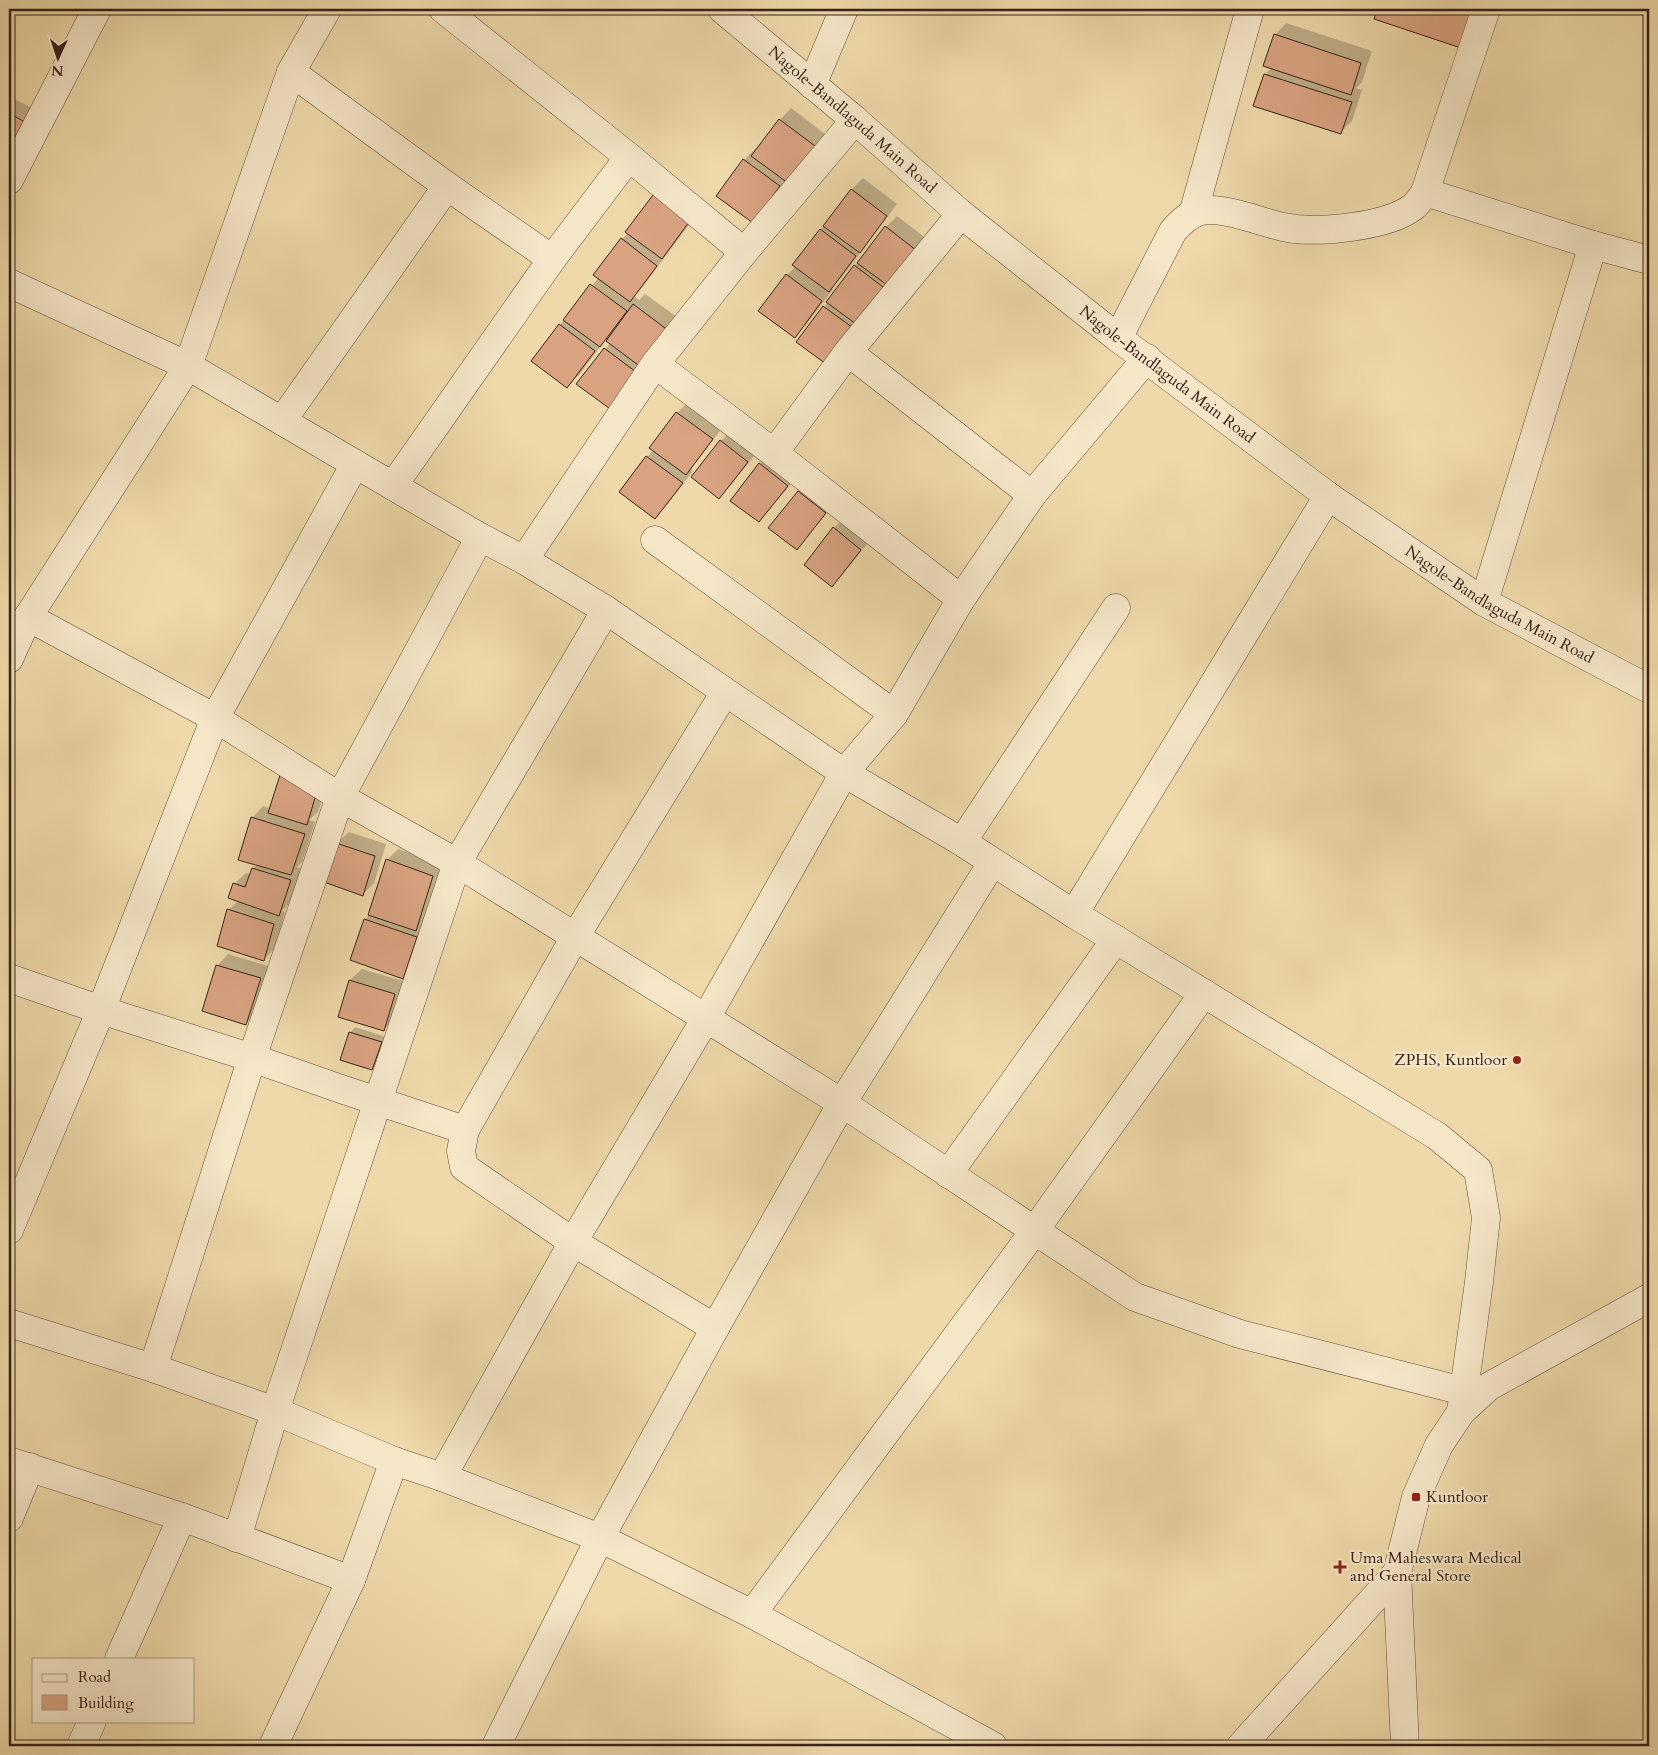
<svg xmlns="http://www.w3.org/2000/svg" width="1658" height="1755" viewBox="0 0 1658 1755" font-family="Cardo,serif">
	<style>
		.shadow { fill: #0003 }
		.building { fill: #d9a382; stroke: #372219 }
		.lines { fill: none; stroke-linecap: round; stroke-linejoin: round }
		.minor-casing { stroke: #65503d; stroke-width: 29 }
		.minor { stroke: #f5e6c8; stroke-width: 28 }
		.poi-dot { fill: #8f2418; stroke: #f5e6c8; stroke-width: 2 }
		.labels { text-anchor: middle; dominant-baseline: central; stroke-width: 4.5; stroke-linejoin: round; paint-order: stroke }
		.street-label { font-size: 16px; fill: #372219; stroke: #f5e6c8 }
		.poi-label { font-size: 16px; fill: #372219; stroke: #f5e6c8; text-anchor: start }
	</style>
	<rect width="100%" height="100%" fill="#efd9aa"/>
	<filter id="stains"><feTurbulence type="fractalNoise" baseFrequency=".004" numOctaves="4"/><feColorMatrix values="0 0 0 0 .2 0 0 0 0 .09 0 0 0 0 .02 0 0 0 .5 -.17"/></filter>
	<radialGradient id="worn" r=".72"><stop offset=".6" stop-color="#630" stop-opacity="0"/><stop offset="1" stop-color="#630" stop-opacity=".3"/></radialGradient>
	<!-- shadow -->
	<g class="shadow">
		<polygon points="1378,9 1481,9 1473,35 1375,18"/>
		<polygon points="1286,23 1372,51 1362,82 1356,88 1362,90 1352,121 1341,132 1255,105 1265,74 1272,68 1275,35"/>
		<polygon points="9,96 41,113 17,148 9,143"/>
		<polygon points="791,108 825,134 786,180 764,210 718,195 744,160 756,148 757,149 780,120"/>
		<polygon points="863,178 897,204 840,279 831,288 833,289 806,325 795,336 787,275 796,266 794,265 851,190"/>
		<polygon points="665,185 700,210 641,289 634,296 639,300 645,294 680,319 613,410 578,384 610,343 606,339 579,375 567,386 560,325 599,277 622,239 628,233 654,196"/>
		<polygon points="897,216 931,242 844,356 798,342 855,266 862,259 886,227"/>
		<polygon points="689,401 723,427 691,469 693,471 666,506 655,518 620,492 653,450 650,447 677,413"/>
		<polygon points="732,429 759,450 730,486 719,498 693,477 721,441"/>
		<polygon points="772,453 799,474 770,509 759,521 760,464"/>
		<polygon points="810,480 836,501 808,536 797,548 798,491"/>
		<polygon points="845,517 872,538 843,574 832,585 834,528"/>
		<polygon points="329,776 318,812 309,820 315,822 302,862 297,867 301,869 290,903 282,911 285,912 275,948 264,959 228,910 238,901 234,884 246,873 251,874 253,868 258,864 252,818 263,806 271,809"/>
		<polygon points="349,832 386,844 374,883 363,894 337,843"/>
		<polygon points="398,849 444,865 427,918 422,924 428,926 414,966 403,978 365,920 370,914 387,860"/>
		<polygon points="228,954 271,967 257,1013 246,1024 217,966"/>
		<polygon points="362,969 406,982 395,1019 383,1030 350,980"/>
		<polygon points="355,1027 386,1037 377,1063 372,1069 350,1033"/>
	</g>
	<!-- building -->
	<g class="building">
		<polygon points="1377,9 1452,9 1472,15 1461,48 1374,19"/>
		<polygon points="1274,34 1361,63 1351,95 1263,66"/>
		<polygon points="1264,74 1352,102 1341,134 1253,106"/>
		<polygon points="9,113 30,125 17,149 9,145"/>
		<polygon points="779,119 815,146 788,183 751,156"/>
		<polygon points="743,159 780,186 753,223 716,196"/>
		<polygon points="851,189 887,216 860,253 823,226"/>
		<polygon points="653,195 689,222 662,259 625,232"/>
		<polygon points="885,226 921,254 894,290 857,263"/>
		<polygon points="820,229 856,256 829,292 792,265"/>
		<polygon points="621,238 657,266 630,302 593,275"/>
		<polygon points="854,265 891,293 863,329 826,302"/>
		<polygon points="786,274 822,301 795,338 758,311"/>
		<polygon points="590,284 627,311 600,347 563,320"/>
		<polygon points="633,304 669,331 642,368 606,341"/>
		<polygon points="823,306 860,333 833,369 796,342"/>
		<polygon points="559,324 595,351 567,388 531,361"/>
		<polygon points="604,348 640,375 613,411 576,384"/>
		<polygon points="676,412 713,439 686,475 649,448"/>
		<polygon points="720,440 748,462 719,499 691,477"/>
		<polygon points="646,456 683,483 655,519 619,492"/>
		<polygon points="759,463 788,486 759,522 730,501"/>
		<polygon points="798,491 826,513 797,550 768,528"/>
		<polygon points="833,527 861,550 832,587 804,565"/>
		<polygon points="280,775 318,788 307,825 268,813"/>
		<polygon points="251,817 305,834 291,875 238,860"/>
		<polygon points="336,843 375,856 363,896 324,882"/>
		<polygon points="386,859 433,876 416,931 368,915"/>
		<polygon points="252,868 291,880 279,916 228,898 233,883 245,887"/>
		<polygon points="227,909 274,924 264,961 217,946"/>
		<polygon points="364,919 417,937 403,979 350,960"/>
		<polygon points="216,965 261,978 246,1025 202,1011"/>
		<polygon points="349,980 395,994 384,1031 338,1017"/>
		<polygon points="349,1032 382,1042 372,1070 340,1060"/>
	</g>
	<g class="lines">
		<!-- minor casing -->
		<g class="minor-casing">
			<g id="minor">
				<polyline points="443,9 629,157 744,252"/>
				<path id="s1" d="M722,9L855,120L961,214L1118,338L1328,496L1484,602L1649,689"/>
				<polyline points="291,72 447,186 552,259"/>
				<polyline points="812,85 844,9"/>
				<polyline points="9,180 97,9"/>
				<polyline points="1425,192 1593,245 1649,260"/>
				<polyline points="1193,214 1250,9"/>
				<polyline points="9,283 188,366 480,537 524,560 606,610 844,773 962,842 1074,914 1437,1136 1478,1170 1486,1218 1479,1282 1461,1412"/>
				<path d="M1118,338L1173,231C1181,222 1189,214 1201,211C1222,206 1261,222 1283,227C1315,234 1387,227 1413,207C1418,203 1422,197 1425,192L1486,9"/>
				<polyline points="848,352 1032,495"/>
				<polyline points="655,364 774,453 961,599"/>
				<polyline points="282,421 447,186"/>
				<polyline points="774,453 848,352 961,214"/>
				<polyline points="393,486 552,259 629,157"/>
				<polyline points="655,540 894,714"/>
				<polyline points="524,560 655,364 744,252 855,120"/>
				<polyline points="1484,602 1593,245"/>
				<polyline points="28,617 215,718 340,797 457,863 842,1103 1135,1297 1240,1334 1463,1391"/>
				<polyline points="9,659 28,617 188,366 291,72 327,9"/>
				<polyline points="962,842 1116,608"/>
				<polyline points="1074,914 1328,496"/>
				<polyline points="9,978 101,1010 252,1058 344,1090 465,1130"/>
				<polyline points="948,1174 1116,939"/>
				<polyline points="9,1230 101,1010 215,718 355,464"/>
				<polyline points="9,1323 153,1368 275,1411 394,1461 442,1477 600,1538 752,1614 993,1746"/>
				<polyline points="715,1328 573,1242 464,1167 461,1151 465,1130 575,937 725,692"/>
				<polyline points="153,1368 252,1058 340,797 480,537"/>
				<polyline points="9,1461 182,1517 351,1580"/>
				<polyline points="442,1477 573,1242 706,1018 844,773 894,714 961,599 1032,495 1147,358"/>
				<polyline points="9,1518 30,1467"/>
				<polyline points="237,1538 275,1411 457,863 606,610"/>
				<polyline points="1397,1573 1405,1746"/>
				<polyline points="752,1614 1035,1230 1204,993"/>
				<polyline points="119,1659 182,1517"/>
				<polyline points="81,1746 92,1721"/>
				<polyline points="273,1746 351,1580 394,1461"/>
				<polyline points="496,1746 600,1538 715,1328 842,1103 992,863"/>
				<polyline points="1241,1746 1397,1573 1416,1497 1439,1445 1461,1412 1488,1387 1649,1298"/>
			</g>
		</g>
		<!-- minor -->
		<use href="#minor" class="minor"/>
	</g>
	<!-- markers -->
	<g class="poi-dot">
		<circle cx="1517" cy="1060" r="5"/>
		<rect x="1411" y="1492" width="10" height="10" rx="2.5"/>
		<path d="M1337.5 1559.5h5v5h5v5h-5v5h-5v-5h-5v-5h5z"/>
	</g>
	<g class="labels">
		<!-- street labels -->
		<g class="street-label">
			<text stroke="none"><textPath href="#s1" startOffset="171">Nagole-Bandlaguda Main Road</textPath></text>
			<text stroke="none"><textPath href="#s1" startOffset="576">Nagole-Bandlaguda Main Road</textPath></text>
			<text stroke="none"><textPath href="#s1" startOffset="981">Nagole-Bandlaguda Main Road</textPath></text>
		</g>
		<!-- poi labels -->
		<g class="poi-label">
			<text x="1507" y="1060" text-anchor="end">ZPHS, Kuntloor</text>
			<text x="1426" y="1497">Kuntloor</text>
			<text x="1350" y="1558">Uma Maheswara Medical<tspan x="1350" dy="18">and General Store</tspan></text>
		</g>
	</g>
	<!-- margin -->
	<rect width="1658" height="1755" fill="none" stroke="#efd9aa" stroke-width="30"/>
	<rect x="10" y="10" width="1638" height="1735" fill="none" stroke="#372219" stroke-width="2.5"/>
	<rect x="15" y="15" width="1628" height="1725" fill="none" stroke="#372219"/>
	<!-- legend -->
	<rect x="32" y="1658" width="162" height="65" fill="#f5e6c8" stroke="#a99882"/>
	<rect x="42" y="1674" width="25" height="8" fill="#f5e6c8" stroke="#a99882"/>
	<text x="78" y="1682" font-size="15" fill="#372219">Road</text>
	<rect x="42" y="1695" width="25" height="15" fill="#d9a382" stroke="#a99882"/>
	<text x="78" y="1708" font-size="15" fill="#372219">Building</text>
	<!-- north arrow -->
	<g transform="translate(58 58) rotate(183)" stroke="#f5e6c8" stroke-width="4" paint-order="stroke">
	<path d="M0-4L9 19L0 12L-9 19Z" fill="#372219"/>
	<text y="-8" font-size="14" font-weight="bold" text-anchor="middle" fill="#372219">N</text>
	</g>
	<rect width="100%" height="100%" filter="url(#stains)"/>
	<rect width="100%" height="100%" fill="url(#worn)"/>
</svg>
